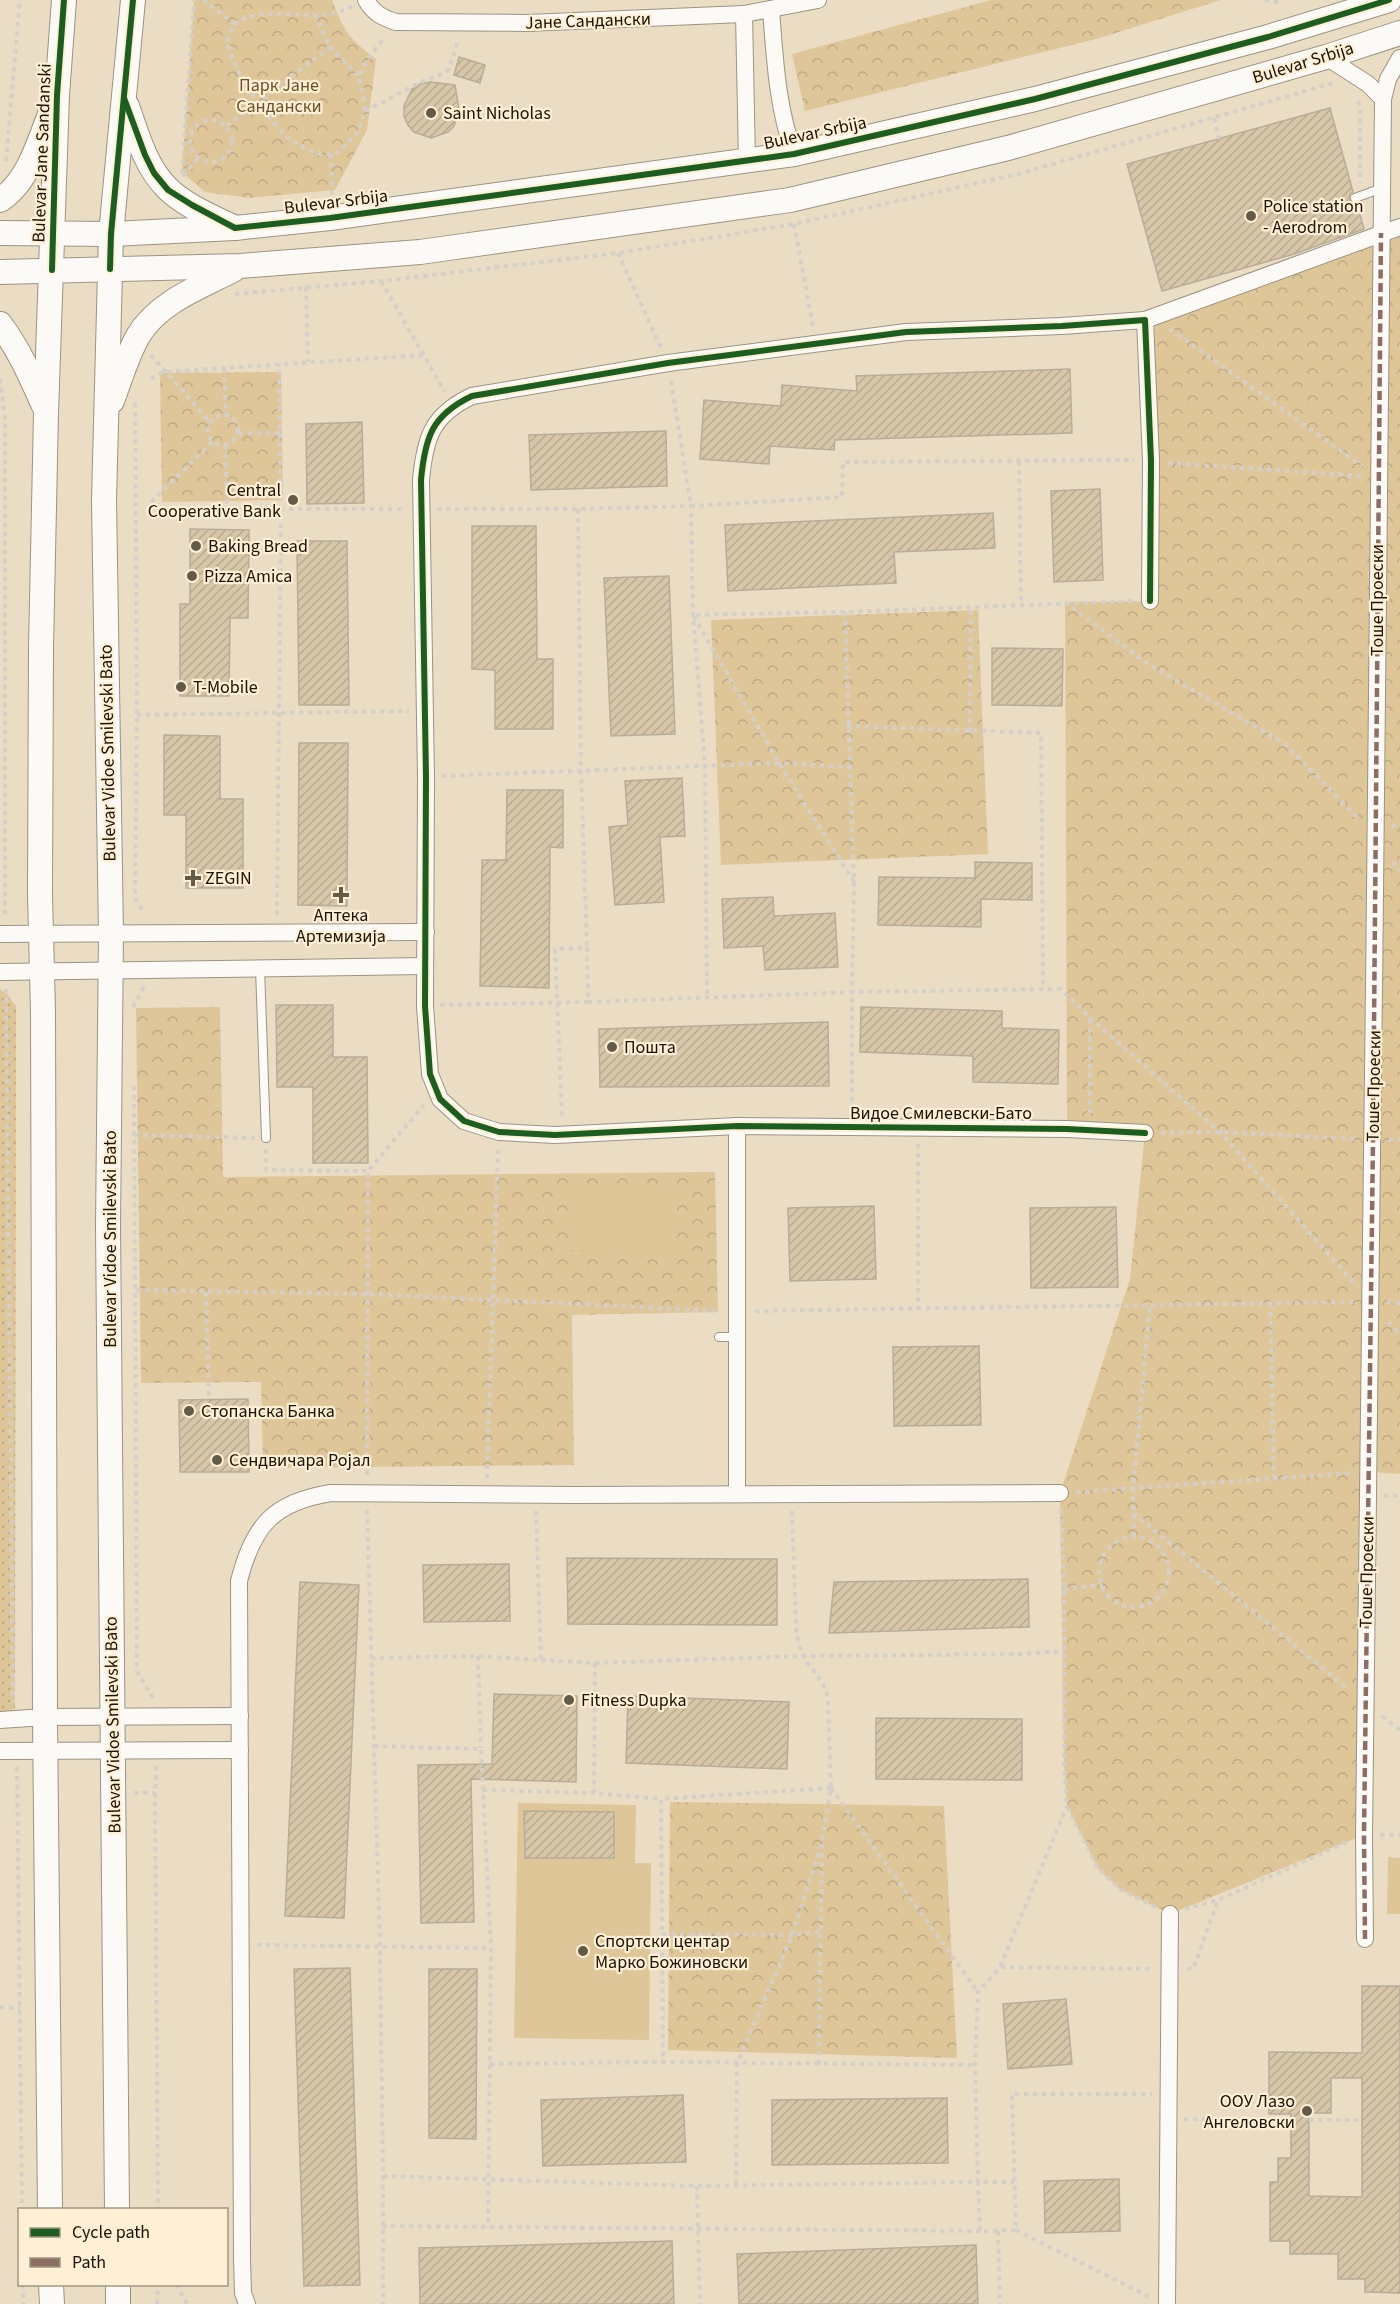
<svg xmlns="http://www.w3.org/2000/svg" width="1400" height="2304" viewBox="0 0 1400 2304" font-family="'Source Sans 3',sans-serif">
	<style>
		.grass { fill: url(#grass-dots) }
		.forest { fill: url(#forest-crowns) }
		.pitch { fill: #dfc699 }
		.building { fill: url(#building-hatch); stroke: #b7ad99; stroke-width: 1.5; fill-rule: evenodd }
		.lines { fill: none; stroke-linecap: round; stroke-linejoin: round }
		.lane-casing { stroke: #9d9381; stroke-width: 10 }
		.street-casing { stroke: #9d9381; stroke-width: 18 }
		.secondary-casing { stroke: #9d9381; stroke-width: 26 }
		.path { stroke: #d4d0c9; stroke-width: 4; stroke-dasharray: 4.5 4.5; stroke-linecap: butt }
		.lane { stroke: #fcfaf6; stroke-width: 8 }
		.street { stroke: #fcfaf6; stroke-width: 16 }
		.secondary { stroke: #fcfaf6; stroke-width: 24 }
		.quiet { stroke: #8d6e63; stroke-width: 4.5; stroke-dasharray: 9 4.5; stroke-linecap: butt }
		.cycleway-casing { stroke: #feefd5; stroke-width: 10 }
		.cycleway { stroke: #1b5e20; stroke-width: 6 }
		.poi-dot { fill: #635a47; stroke: #feefd5; stroke-width: 2 }
		.labels { text-anchor: middle; dominant-baseline: central; stroke-width: 4.5; stroke-linejoin: round; paint-order: stroke }
		.street-label { font-size: 18px; fill: #1b1304; stroke: #feefd5 }
		.park-label { font-size: 18px; fill: #685328; stroke: #feefd5 }
		.poi-label { font-size: 18px; fill: #1b1304; stroke: #feefd5; text-anchor: start }
	</style>
	<defs>
		<pattern id="grass-dots" width="8" height="8" patternUnits="userSpaceOnUse" patternTransform="scale(1.5)"><rect width="8" height="8" fill="#dfc699"/><path d="M2 2h.1M6 6h.1" fill="none" stroke="#bfa982" stroke-width="1.8" stroke-linecap="round"/></pattern>
		<pattern id="forest-crowns" width="20" height="18" patternUnits="userSpaceOnUse" patternTransform="scale(1.5)"><rect width="20" height="18" fill="#dfc699"/><path d="M2 6a3 3 0 1 1 6 0M12 15a3 3 0 1 1 6 0" fill="none" stroke="#bfa982"/></pattern>
		<pattern id="building-hatch" width="6" height="6" patternUnits="userSpaceOnUse" patternTransform="scale(1.5)"><rect width="6" height="6" fill="#d7c7a8"/><path d="M-1 1l2-2M0 6l6-6M5 7l2-2" fill="none" stroke="#b8aa8f"/></pattern>
	</defs>
	<rect width="100%" height="100%" fill="#eaddc4"/>
	<!-- grass -->
	<polygon class="grass" points="0,989 8,995 16,1006 15,1709 0,1714"/>
	<!-- forest -->
	<g class="forest">
		<path d="M194,0H332C344,31 349,39 376,59L367,130L335,190L250,198L205,192L182,172Z"/>
		<polygon points="991,0 1221,0 1096,39 805,111 792,54"/>
		<polygon points="1400,234 1400,1474 1369,1472 1364,1835 1170,1914 1121,1890 1098,1869 1067,1806 1064,1766 1060,1493 1130,1279 1145,1133 1067,1129 1065,602 1150,601 1155,318"/>
		<polygon points="281,372 283,500 162,502 160,373"/>
		<polygon points="978,610 988,854 721,865 711,620"/>
		<polygon points="220,1007 223,1177 715,1172 718,1312 572,1315 574,1465 263,1468 261,1382 141,1383 136,1008"/>
		<polygon points="670,1802 944,1806 957,2058 668,2050"/>
	</g>
	<!-- pitch -->
	<g class="pitch">
		<polygon points="572,1190 673,1191 673,1251 571,1250"/>
		<polygon points="518,1803 636,1805 635,1863 651,1863 649,2040 514,2038"/>
		<polygon points="1388,1857 1400,1858 1400,1914 1387,1914"/>
	</g>
	<!-- building -->
	<g class="building">
		<polygon points="459,57 485,65 480,83 454,75"/>
		<polygon points="430,82 455,85 459,110 454,126 448,132 431,138 414,132 408,125 404,116 404,106 412,89 420,84"/>
		<polygon points="1330,108 1353,192 1350,194 1349,200 1351,203 1357,204 1364,229 1294,254 1162,291 1127,164"/>
		<polygon points="1070,369 1072,433 835,440 834,450 770,446 769,464 700,459 704,400 781,406 782,385 857,391 856,376"/>
		<polygon points="362,422 364,503 307,504 306,424"/>
		<polygon points="666,431 667,486 531,490 529,435"/>
		<polygon points="1100,489 1103,580 1054,582 1051,491"/>
		<polygon points="993,513 995,548 894,552 896,583 728,591 725,525"/>
		<polygon points="472,526 536,526 537,659 553,659 553,729 495,729 495,670 472,669"/>
		<polygon points="190,529 249,530 248,618 230,618 229,696 180,696 180,604 190,604"/>
		<polygon points="297,541 347,541 349,705 299,705"/>
		<polygon points="669,576 675,734 611,736 604,578"/>
		<polygon points="992,648 1063,649 1062,706 992,705"/>
		<polygon points="164,735 220,736 220,799 243,799 243,888 186,888 186,815 164,815"/>
		<polygon points="299,743 348,743 347,906 298,905"/>
		<polygon points="682,778 685,836 660,837 664,902 615,905 609,827 628,825 625,781"/>
		<polygon points="507,790 563,790 563,848 550,847 549,988 480,986 482,860 506,860"/>
		<polygon points="975,862 1032,863 1032,900 981,899 981,927 878,925 879,877 975,878"/>
		<polygon points="773,897 774,916 835,913 838,967 765,970 763,946 724,948 722,899"/>
		<polygon points="276,1005 333,1005 333,1057 367,1057 368,1163 313,1163 313,1087 277,1087"/>
		<polygon points="861,1007 1002,1011 1002,1028 1059,1030 1058,1084 973,1082 973,1056 860,1052"/>
		<polygon points="828,1022 829,1086 600,1087 599,1029"/>
		<polygon points="874,1206 876,1279 790,1281 788,1208"/>
		<polygon points="1116,1207 1118,1287 1031,1288 1030,1208"/>
		<polygon points="979,1346 981,1425 894,1426 893,1347"/>
		<polygon points="248,1399 249,1472 180,1472 179,1400"/>
		<polygon points="567,1558 777,1559 777,1625 568,1624"/>
		<polygon points="509,1564 510,1621 424,1622 423,1565"/>
		<polygon points="1028,1579 1029,1627 829,1633 834,1582"/>
		<polygon points="300,1582 359,1585 344,1918 285,1916"/>
		<polygon points="494,1694 577,1696 576,1782 471,1779 474,1922 421,1923 418,1765 492,1764"/>
		<polygon points="628,1696 789,1702 787,1769 626,1763"/>
		<polygon points="876,1718 1022,1719 1022,1780 876,1779"/>
		<polygon points="524,1811 614,1812 614,1858 525,1858"/>
		<polygon points="350,1968 360,2285 304,2286 294,1969"/>
		<polygon points="429,1969 477,1969 476,2139 429,2138"/>
		<path d="M1362,1986H1400V2293L1365,2292V2279H1338V2254H1290V2241H1270V2182H1278V2158H1291V2114H1269V2052L1362,2053ZM1331,2078H1362V2197L1309,2196V2113H1331Z"/>
		<polygon points="1066,1999 1072,2064 1008,2069 1003,2004"/>
		<polygon points="683,2095 686,2162 543,2166 541,2100"/>
		<polygon points="947,2098 948,2163 772,2165 772,2100"/>
		<polygon points="1119,2179 1120,2231 1045,2233 1044,2181"/>
		<polygon points="672,2241 674,2304 420,2304 419,2248"/>
		<polygon points="976,2245 978,2304 739,2304 737,2254"/>
	</g>
	<g class="lines">
		<!-- lane casing -->
		<g class="lane-casing">
			<g id="lane">
				<polyline points="1355,198 1382,188"/>
				<polyline points="260,968 266,1138"/>
				<polyline points="719,1337 736,1337"/>
			</g>
		</g>
		<!-- street casing -->
		<g class="street-casing">
			<g id="street">
				<path d="M366,0C373,13 383,18 396,22L527,23L744,14L818,0"/>
				<path d="M771,10C775,60 777,106 794,154"/>
				<polyline points="744,14 747,162"/>
				<polyline points="1326,57 1368,84 1383,99"/>
				<polyline points="1145,320 1400,227"/>
				<polyline points="0,934 426,932"/>
				<polyline points="0,972 425,966"/>
				<polyline points="737,1126 737,1494"/>
				<path d="M1145,1133L1067,1129L737,1126L555,1135L499,1132L464,1121L440,1099L430,1074L425,1006L426,777L421,480C425,437 432,415 472,396L668,363L906,332L1062,326L1145,320L1151,461L1150,601"/>
				<polyline points="0,1720 45,1717 240,1716"/>
				<polyline points="0,1751 240,1750"/>
				<path d="M1365,1939L1364,1835C1372,1256 1377,678 1383,99L1388,79L1400,58"/>
				<path d="M247,2304L243,2293L242,2259L239,1581C253,1526 273,1502 331,1493L575,1495L1060,1493"/>
				<polyline points="1167,2304 1170,1914"/>
			</g>
		</g>
		<!-- secondary casing -->
		<g class="secondary-casing">
			<g id="secondary">
				<path d="M127,106C137,134 145,166 167,188C185,206 213,217 235,228"/>
				<path d="M0,200C29,182 40,138 52,109"/>
				<polyline points="0,233 111,234 235,228 330,218 794,154 1035,99 1268,37 1389,0"/>
				<polyline points="0,272 240,266 420,252 790,200 1008,148 1326,57 1400,33"/>
				<path d="M0,324C19,349 31,377 44,406"/>
				<path d="M112,401C120,379 127,356 138,336C158,302 200,287 233,270"/>
				<polyline points="50,2210 45,1717 43,1011 40,895 41,648 46,413 57,95 64,0"/>
				<polyline points="117,2210 108,1226 111,934 104,500 111,234 133,0"/>
				<polyline points="51,2284 52,2304"/>
				<polyline points="118,2284 118,2304"/>
			</g>
		</g>
		<!-- path -->
		<g class="path">
			<polyline points="203,0 235,24"/>
			<polyline points="1265,0 1283,3"/>
			<path d="M352,6C314,28 268,0 235,24C232,28 228,36 228,40C227,64 274,130 294,142C304,148 321,157 333,154C340,152 345,146 351,140C364,126 365,112 363,94C362,88 359,81 360,76C363,61 376,49 385,37"/>
			<polyline points="315,14 330,47 360,77"/>
			<polyline points="1358,101 1360,107 1360,183"/>
			<polyline points="365,111 421,82 444,73 449,69 458,41"/>
			<polyline points="1214,118 1219,139"/>
			<circle cx="211" cy="141" r="21"/>
			<polyline points="227,126 330,47"/>
			<polyline points="331,154 332,195"/>
			<polyline points="6,161 20,0"/>
			<polyline points="182,173 194,0"/>
			<polyline points="183,176 198,158"/>
			<polyline points="794,224 813,327"/>
			<polyline points="618,253 661,348"/>
			<polyline points="381,281 445,392"/>
			<polyline points="306,287 308,362"/>
			<polyline points="235,294 381,281 618,253 794,224 1018,174 1333,83"/>
			<polyline points="1170,329 1362,466"/>
			<polyline points="151,355 210,422"/>
			<polyline points="224,368 226,414"/>
			<polyline points="0,379 5,417 5,918"/>
			<polyline points="151,379 163,372 424,355"/>
			<polyline points="671,381 691,506 842,497 843,462 1134,460"/>
			<polyline points="135,403 137,715 135,898 144,913"/>
			<circle cx="223" cy="430" r="15"/>
			<polyline points="239,433 280,433"/>
			<polyline points="225,445 227,509 406,509"/>
			<polyline points="1019,461 1021,604"/>
			<polyline points="1168,463 1361,476"/>
			<polyline points="151,502 213,441"/>
			<polyline points="437,509 578,509 691,506 693,615 705,765 707,998"/>
			<polyline points="578,509 581,770 587,948"/>
			<polyline points="1065,602 1148,664 1285,744 1359,819"/>
			<polyline points="845,612 854,883 852,992 1061,989 1090,1018 1220,1132 1353,1282"/>
			<polyline points="137,715 409,711"/>
			<polyline points="847,726 1041,733 1043,989"/>
			<polyline points="970,732 971,606"/>
			<polyline points="442,776 779,763 849,767"/>
			<polyline points="1392,827 1400,822"/>
			<polyline points="1393,862 1400,871"/>
			<polyline points="854,882 779,763 693,615 845,612 1135,601"/>
			<polyline points="277,915 281,508 279,364"/>
			<polyline points="6,989 13,1702"/>
			<polyline points="588,1002 852,992 852,1111"/>
			<polyline points="440,1005 588,1002 587,948 555,949 562,1116"/>
			<polyline points="133,1007 144,987"/>
			<polyline points="1090,1019 1090,1113"/>
			<polyline points="134,1086 137,1671 153,1698"/>
			<polyline points="1161,1133 1220,1132 1354,1139"/>
			<polyline points="134,1135 255,1138"/>
			<polyline points="1389,1140 1400,1139"/>
			<polyline points="918,1144 918,1309"/>
			<polyline points="266,1149 266,1170 368,1171"/>
			<polyline points="136,1290 367,1294 720,1311"/>
			<polyline points="206,1292 209,1400"/>
			<polyline points="1387,1302 1400,1303"/>
			<polyline points="1270,1303 1274,1479"/>
			<polyline points="755,1311 1353,1302"/>
			<polyline points="1388,1322 1400,1334"/>
			<polyline points="367,1475 368,1171 424,1105"/>
			<polyline points="487,1478 498,1150"/>
			<polyline points="1076,1492 1352,1473"/>
			<polyline points="1384,1496 1400,1495"/>
			<polyline points="367,1510 380,1946 383,2176 383,2304"/>
			<polyline points="1061,1510 1064,1589 1064,1766 1067,1806 1098,1869 1121,1890 1156,1907"/>
			<path d="M792,1511L796,1627C797,1636 799,1647 803,1655C813,1674 826,1679 828,1702L831,1788L822,1841L819,2065"/>
			<polyline points="1133,1513 1348,1689"/>
			<polyline points="1134,1537 1133,1489 1150,1305"/>
			<circle cx="1134" cy="1572" r="35"/>
			<polyline points="1064,1589 1102,1585"/>
			<polyline points="478,1656 481,1748"/>
			<polyline points="371,1658 478,1656 541,1660 536,1511"/>
			<polyline points="541,1660 595,1663 594,1793 661,1799"/>
			<polyline points="595,1663 803,1656 1023,1654 1064,1651"/>
			<polyline points="1382,1716 1400,1730"/>
			<polyline points="374,1746 481,1749 491,1948 488,2228"/>
			<polyline points="156,1766 155,1802 158,2210"/>
			<polyline points="17,1767 22,2210"/>
			<polyline points="831,1788 661,1799 663,2062 975,2065"/>
			<polyline points="831,1788 978,1992"/>
			<polyline points="483,1790 594,1793"/>
			<polyline points="134,1793 155,1793"/>
			<polyline points="1380,1835 1400,1835"/>
			<polyline points="1185,1909 1218,1900"/>
			<polyline points="662,1934 792,1935 821,1932"/>
			<polyline points="257,1945 491,1948"/>
			<polyline points="1001,1967 1152,1969"/>
			<polyline points="1187,1969 1193,1969 1218,1900 1347,1842"/>
			<polyline points="0,2007 20,2008"/>
			<polyline points="490,2064 663,2062"/>
			<polyline points="1184,2119 1291,2120"/>
			<polyline points="1309,2120 1362,2120"/>
			<polyline points="383,2176 697,2186 978,2182 975,2065 978,1992 1000,1967 1067,1806"/>
			<polyline points="1015,2182 978,2182 980,2231 1016,2230 1012,2094 1152,2094"/>
			<polyline points="736,2184 737,2064 792,1935 821,1845"/>
			<polyline points="697,2186 700,2304"/>
			<polyline points="382,2226 980,2231"/>
			<polyline points="1016,2230 1150,2297"/>
			<polyline points="998,2231 1000,2304"/>
			<polyline points="23,2284 23,2304"/>
			<polyline points="176,2284 187,2304"/>
			<polyline points="157,2304 158,2284"/>
		</g>
		<!-- lane -->
		<use href="#lane" class="lane"/>
		<!-- street -->
		<use href="#street" class="street"/>
		<!-- secondary -->
		<use href="#secondary" class="secondary"/>
		<!-- quiet -->
		<polyline class="quiet" points="1365,1939 1364,1835 1373,1141 1381,233"/>
		<!-- cycleway casing -->
		<g class="cycleway-casing">
			<g id="cycleway">
				<polyline points="124,98 145,155 154,173 168,190 192,205 235,228 330,218 794,154 1035,99 1268,37 1389,0"/>
				<polyline points="110,269 111,234 133,0"/>
				<polyline points="52,270 57,95 64,0"/>
				<path d="M1145,1133L1067,1129L737,1126L555,1135L499,1132L464,1121L440,1099L430,1074L425,1006L426,777L421,480C425,437 432,415 472,396L668,363L906,332L1062,326L1145,320L1151,461L1150,601"/>
			</g>
		</g>
		<!-- cycleway -->
		<use href="#cycleway" class="cycleway"/>
	</g>
	<!-- markers -->
	<g class="poi-dot">
		<circle cx="431" cy="113" r="6"/>
		<circle cx="1251" cy="216" r="6"/>
		<circle cx="293" cy="500" r="6"/>
		<circle cx="196" cy="546" r="6"/>
		<circle cx="192" cy="576" r="6"/>
		<circle cx="181" cy="687" r="6"/>
		<path d="M190 869h6v6h6v6h-6v6h-6v-6h-6v-6h6z"/>
		<path d="M338 886h6v6h6v6h-6v6h-6v-6h-6v-6h6z"/>
		<circle cx="612" cy="1047" r="6"/>
		<circle cx="189" cy="1411" r="6"/>
		<circle cx="217" cy="1460" r="6"/>
		<circle cx="569" cy="1700" r="6"/>
		<circle cx="583" cy="1951" r="6"/>
		<circle cx="1307" cy="2111" r="6"/>
	</g>
	<g class="labels">
		<!-- street labels -->
		<g class="street-label">
			<text transform="translate(588 21) rotate(-2)">Јане Сандански</text>
			<text transform="translate(1303 63) rotate(-17)">Bulevar Srbija</text>
			<text transform="translate(815 133) rotate(-12)">Bulevar Srbija</text>
			<text transform="translate(42 153) rotate(-88)">Bulevar Jane Sandanski</text>
			<text transform="translate(336 202) rotate(-7)">Bulevar Srbija</text>
			<text transform="translate(1377 600) rotate(-90)">Тоше Проески</text>
			<text transform="translate(108 753) rotate(-91)">Bulevar Vidoe Smilevski Bato</text>
			<text transform="translate(1374 1086) rotate(-89)">Тоше Проески</text>
			<text x="941" y="1113">Видое Смилевски-Бато</text>
			<text transform="translate(110 1239) rotate(-90)">Bulevar Vidoe Smilevski Bato</text>
			<text transform="translate(1367 1572) rotate(-89)">Тоше Проески</text>
			<text transform="translate(113 1725) rotate(-91)">Bulevar Vidoe Smilevski Bato</text>
		</g>
		<!-- park labels -->
		<g class="park-label">
			<text x="279" y="85">Парк Јане<tspan x="279" dy="21">Сандански</tspan></text>
		</g>
		<!-- poi labels -->
		<g class="poi-label">
			<text x="443" y="113">Saint Nicholas</text>
			<text x="1263" y="206">Police station<tspan x="1263" dy="21">- Aerodrom</tspan></text>
			<text x="281" y="490" text-anchor="end">Central<tspan x="281" dy="21">Cooperative Bank</tspan></text>
			<text x="208" y="546">Baking Bread</text>
			<text x="204" y="576">Pizza Amica</text>
			<text x="193" y="687">T-Mobile</text>
			<text x="205" y="878">ZEGIN</text>
			<text x="341" y="915" text-anchor="middle">Аптека<tspan x="341" dy="21">Артемизија</tspan></text>
			<text x="624" y="1047">Пошта</text>
			<text x="201" y="1411">Стопанска Банка</text>
			<text x="229" y="1460">Сендвичара Ројал</text>
			<text x="581" y="1700">Fitness Dupka</text>
			<text x="595" y="1941">Спортски центар<tspan x="595" dy="21">Марко Божиновски</tspan></text>
			<text x="1295" y="2101" text-anchor="end">ООУ Лазо<tspan x="1295" dy="21">Ангеловски</tspan></text>
		</g>
	</g>
	<!-- legend -->
	<rect x="18" y="2208" width="210" height="78" fill="#feefd5" stroke="#a39781" stroke-width="1.5"/>
	<rect x="30" y="2228" width="30" height="9" fill="#1b5e20" stroke="#a39781" stroke-width="1.5"/>
	<text x="72" y="2238" font-size="18" fill="#1b1304">Cycle path</text>
	<rect x="30" y="2258" width="30" height="9" fill="#8d6e63" stroke="#a39781" stroke-width="1.5"/>
	<text x="72" y="2268" font-size="18" fill="#1b1304">Path</text>
</svg>
